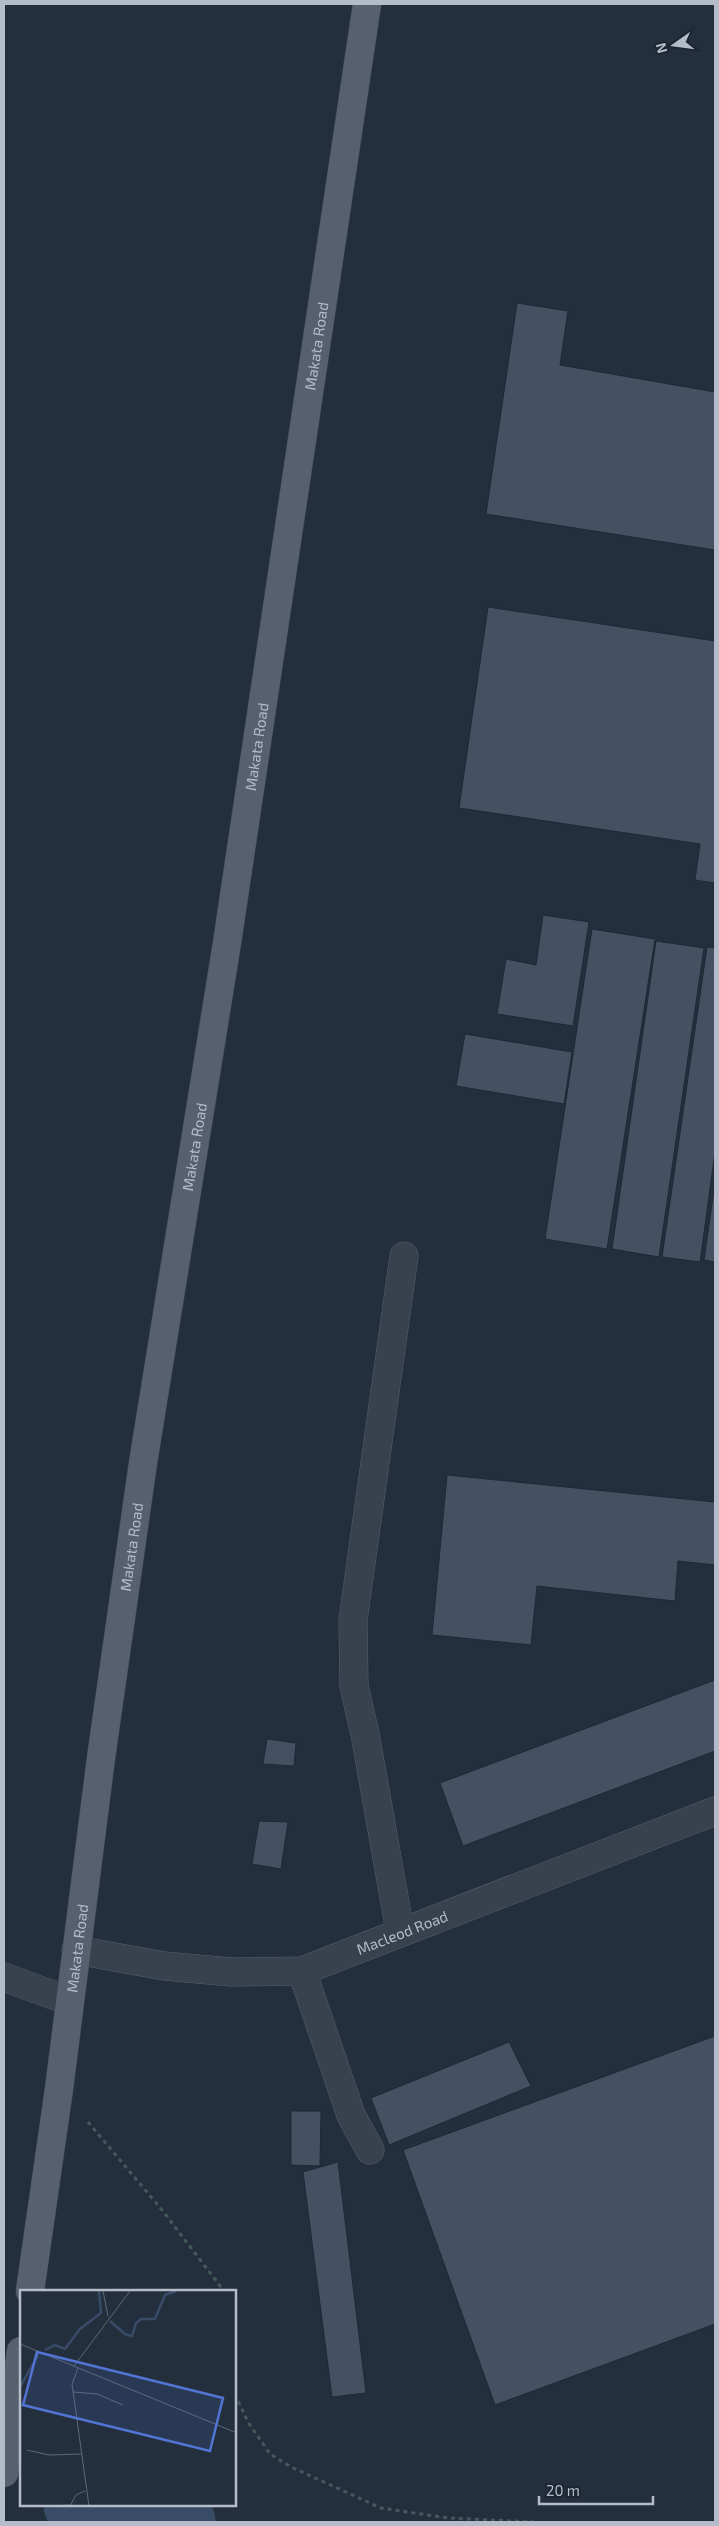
<svg xmlns="http://www.w3.org/2000/svg" width="719" height="2526" viewBox="0 0 719 2526" font-family="'Exo 2',sans-serif">
	<style>
		.lines { fill: none; stroke-linecap: round; stroke-linejoin: round }
		.river { stroke: #394c67; stroke-width: 69 }
		.building { fill: #455162; stroke: #1f2835 }
		.minor-casing { stroke: #565f6c; stroke-width: 29 }
		.major-casing { stroke: #414a57; stroke-width: 29 }
		.path { stroke: #44595c; stroke-width: 3; stroke-dasharray: 4 4; stroke-linecap: butt }
		.minor { stroke: #38414e; stroke-width: 28 }
		.major { stroke: #56606e; stroke-width: 28 }
		.labels { text-anchor: middle; dominant-baseline: central; stroke-width: 4.5; stroke-linejoin: round; paint-order: stroke }
		.street-label { font-size: 15px; fill: #b4bcc9; stroke: #1d2633 }
		.inset-river { fill: none; stroke: #394c67; stroke-width: 2.5 }
		.inset-road { fill: none; stroke: #5e6776; stroke-width: 1 }
		.view { fill: #5274d3; fill-opacity: 0.15; stroke: #5274d3; stroke-width: 2.5 }
		.inset-edge { fill: none; stroke: #b4bcc9; stroke-width: 2.5 }
	</style>
	<rect width="100%" height="100%" fill="#242f3e"/>
	<g class="lines">
		<!-- river -->
		<polyline class="river" points="78,2505 181,2522"/>
	</g>
	<!-- building -->
	<g class="building">
		<polygon points="517,303 568,311 560,365 715,392 715,550 486,514"/>
		<polygon points="488,607 715,641 715,883 695,880 700,844 459,808"/>
		<polygon points="543,915 589,922 573,1026 497,1014 506,959 536,965"/>
		<polygon points="592,929 655,939 607,1249 545,1239"/>
		<polygon points="656,941 704,948 659,1257 612,1249"/>
		<polygon points="707,947 715,948 715,1152 700,1262 662,1257"/>
		<polygon points="465,1034 572,1052 564,1104 456,1086"/>
		<polygon points="715,1183 715,1262 704,1260"/>
		<polygon points="447,1475 715,1502 715,1565 678,1561 675,1601 537,1586 531,1645 432,1635"/>
		<polygon points="715,1680 715,1751 463,1846 440,1783"/>
		<polygon points="267,1739 296,1743 294,1766 263,1764"/>
		<polygon points="259,1821 288,1822 281,1869 252,1864"/>
		<polygon points="715,2036 715,2324 495,2405 403,2150"/>
		<polygon points="509,2042 531,2086 389,2145 371,2098"/>
		<polygon points="291,2111 321,2111 320,2166 291,2165"/>
		<polygon points="338,2162 366,2393 332,2397 303,2172"/>
	</g>
	<g class="lines">
		<!-- minor casing -->
		<g class="minor-casing">
			<g id="minor">
				<polyline points="400,1931 365,1734 354,1686 353,1620 404,1256"/>
				<path id="s1" d="M76,1950L164,1966L231,1972L302,1971L715,1811"/>
				<polyline points="302,1971 351,2115 370,2150"/>
				<polyline points="4,1977 69,2001"/>
			</g>
		</g>
		<!-- major casing -->
		<g class="major-casing">
			<g id="major">
				<path id="s2" d="M30,2291L59,2089L101,1758L143,1463L227,943L367,4"/>
				<polyline points="4,2473 21,2351"/>
			</g>
		</g>
		<!-- path -->
		<g class="path">
			<polyline points="88,2122 162,2210 224,2291"/>
			<polyline points="235,2394 248,2422 270,2454 291,2467 381,2508 448,2518 534,2522"/>
		</g>
		<!-- minor -->
		<use href="#minor" class="minor"/>
		<!-- major -->
		<use href="#major" class="major"/>
	</g>
	<g class="labels">
		<!-- street labels -->
		<g class="street-label">
			<text stroke="none"><textPath href="#s2" startOffset="1966">Makata Road</textPath></text>
			<text stroke="none"><textPath href="#s2" startOffset="1561">Makata Road</textPath></text>
			<text stroke="none"><textPath href="#s2" startOffset="1156">Makata Road</textPath></text>
			<text stroke="none"><textPath href="#s2" startOffset="751">Makata Road</textPath></text>
			<text stroke="none"><textPath href="#s1" startOffset="335">Macleod Road</textPath></text>
			<text stroke="none"><textPath href="#s2" startOffset="346">Makata Road</textPath></text>
		</g>
	</g>
	<!-- overview -->
	<g transform="translate(20 2290)">
		<rect width="216" height="216" fill="#242f3e"/>
		<path class="inset-river" d="M90,31L105,44L112,46L116,33L121,29H135L145,5L156,1M25,60L35,55L45,59L60,39L81,23L79,1M0,97L18,65"/>
		<path class="inset-road" d="M83,1L88,26M0,54L217,143M54,76L110,1M58,78L52,94L69,216M53,102L77,104L103,115M7,160L29,165L61,164M29,216L50,215M50,216L56,205L65,201"/>
		<path class="view" d="M17,62L203,108L190,161L3,115Z"/>
		<rect width="216" height="216" class="inset-edge"/>
	</g>
	<!-- border -->
	<rect width="719" height="2526" fill="none" stroke="#b4bcc9" stroke-width="10"/>
	<!-- north arrow -->
	<g transform="translate(674 45) rotate(256)" stroke="#1d2633" stroke-width="4" paint-order="stroke">
	<path d="M0-4L9 19L0 12L-9 19Z" fill="#b4bcc9"/>
	<text y="-8" font-size="14" font-weight="bold" text-anchor="middle" fill="#b4bcc9">N</text>
	</g>
	<!-- scale -->
	<path d="M539 2496v8h114v-8" fill="none" stroke="#b4bcc9" stroke-width="2.5"/>
	<text x="546" y="2496" font-size="15" fill="#b4bcc9" stroke="#1d2633" stroke-width="4" paint-order="stroke">20 m</text>
</svg>
